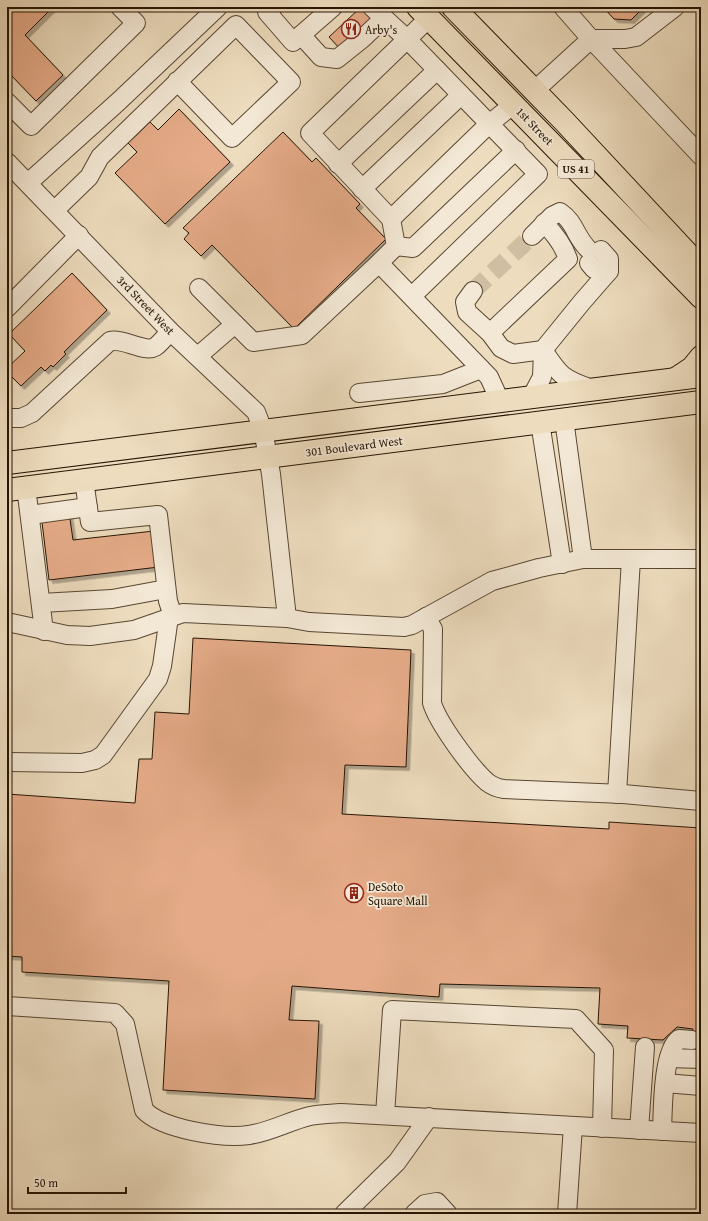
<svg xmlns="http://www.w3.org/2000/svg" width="708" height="1221" viewBox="0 0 708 1221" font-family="'Gentium Book Plus',serif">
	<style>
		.building { fill: #e5ab88; stroke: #261503; filter: url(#shadow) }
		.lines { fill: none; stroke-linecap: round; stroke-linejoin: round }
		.minor-tunnel { stroke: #cfbea2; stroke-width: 18; stroke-dasharray: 18 9; stroke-linecap: butt }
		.minor-casing { stroke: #584732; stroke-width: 20 }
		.major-casing { stroke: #261503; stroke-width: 24 }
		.minor { stroke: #f3e8d5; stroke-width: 18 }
		.major { stroke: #eddcbe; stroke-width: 22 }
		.labels { text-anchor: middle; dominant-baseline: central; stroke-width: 3.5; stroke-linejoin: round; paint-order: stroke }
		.shield { fill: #f3e8d5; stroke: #645442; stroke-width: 1 }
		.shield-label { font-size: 11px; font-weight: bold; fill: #261503 }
		.poi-label { font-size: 12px; fill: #261503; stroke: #f3e8d5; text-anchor: start }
		.street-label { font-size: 12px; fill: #261503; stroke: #f3e8d5 }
	</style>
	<defs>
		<filter id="shadow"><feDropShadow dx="3.5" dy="3.5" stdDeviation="0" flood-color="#0004"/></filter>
	</defs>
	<rect width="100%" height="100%" fill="#eddcbe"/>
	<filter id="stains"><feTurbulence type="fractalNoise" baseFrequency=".005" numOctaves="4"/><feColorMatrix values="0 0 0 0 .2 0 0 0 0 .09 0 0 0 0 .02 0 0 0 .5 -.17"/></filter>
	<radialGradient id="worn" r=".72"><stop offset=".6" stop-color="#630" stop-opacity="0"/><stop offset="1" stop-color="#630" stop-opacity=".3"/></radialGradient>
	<!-- building -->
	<g class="building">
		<polygon points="7,7 53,7 25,35 63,75 36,101 7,71"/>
		<polygon points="361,7 374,21 342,51 329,37"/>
		<polygon points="603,7 643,7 643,8 631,20 614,19"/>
		<polygon points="179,109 230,162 165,224 115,173 137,152 128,143 150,122 158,130"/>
		<polygon points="283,132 312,162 316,158 360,204 356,208 386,239 294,329 212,245 201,256 184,239 189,233 183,228"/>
		<polygon points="72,273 107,310 64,352 66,354 53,367 51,365 45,371 41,367 21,386 7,372 7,368 25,351 9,334"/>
		<polygon points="69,512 73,540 154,531 159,567 49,580 41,514"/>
		<polygon points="193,638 411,650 406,767 345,765 342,814 609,829 609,822 701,828 701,1054 692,1054 693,1029 677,1027 663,1040 627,1038 628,1026 598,1024 600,988 440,984 439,997 292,986 289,1020 319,1021 315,1099 163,1090 169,981 22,972 22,957 7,956 7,794 135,803 139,759 152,759 155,712 189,714"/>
	</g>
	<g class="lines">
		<!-- minor-tunnel -->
		<polyline class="minor-tunnel" points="473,291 532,236"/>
		<!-- minor casing -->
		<g class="minor-casing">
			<g id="minor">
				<polyline points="273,7 267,12 293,42 333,7"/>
				<polyline points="372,7 407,39 538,174 412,296"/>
				<polyline points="563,7 591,39 625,39 636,37 675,7"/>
				<polyline points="301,35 321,57 337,59 362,39 383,19"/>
				<polyline points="534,91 591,39 701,156"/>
				<polyline points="7,102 31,126 136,23 120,7"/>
				<polyline points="7,162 170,331 256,412 263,430 271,474 287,618 309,622 404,627 412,625 492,581 539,568 583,559 701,559"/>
				<polyline points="338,164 437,70"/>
				<polyline points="28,183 119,101 218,7"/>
				<polyline points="362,189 461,95"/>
				<polyline points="55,210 89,177 100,157 236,25 291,82 232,138 177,81"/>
				<polyline points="391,219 310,133 429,18"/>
				<path d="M532,236L552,216L560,212C575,222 575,236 588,249"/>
				<polyline points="396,246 413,248 516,150"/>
				<polyline points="379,263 396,246 391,219 489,124 514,104"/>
				<polyline points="589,263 594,269 609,271"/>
				<polyline points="199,288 253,342 302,335 379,263 489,377 500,401"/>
				<polyline points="473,291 465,302 467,312 490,333 501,348 513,354 543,350"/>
				<polyline points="7,308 79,235"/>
				<path d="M490,333L568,259C563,244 555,234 544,223"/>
				<path d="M543,350C560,376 563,379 592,389"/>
				<polyline points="198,356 235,324"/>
				<polyline points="359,393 443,384 481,369"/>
				<polyline points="532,396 542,377 543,350 582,302 609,271 609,259 601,250"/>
				<path d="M7,418H21L32,413L110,341C123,338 145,353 155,347C161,343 166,336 170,331"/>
				<polyline points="564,419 583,559"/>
				<polyline points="540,422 562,564"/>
				<polyline points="84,480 90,522 158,515 168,601 173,616"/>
				<polyline points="26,487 44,631"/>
				<polyline points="30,515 88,507"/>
				<polyline points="41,603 112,599 166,589"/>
				<path d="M426,617L433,629L432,703C438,723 471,768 487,782C492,786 497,788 504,789L623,794L701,801"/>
				<polyline points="7,622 67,635 90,636 134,630 183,613 287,618"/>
				<polyline points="7,762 82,763 95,760 103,755 158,679 162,666 169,617"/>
				<polyline points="617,794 631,559"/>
				<path d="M7,1006L115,1013L125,1024L144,1110C161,1129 223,1139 249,1135C270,1132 289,1121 310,1116C320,1114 331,1114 341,1113L701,1133"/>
				<polyline points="669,1058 701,1059"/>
				<polyline points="665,1083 701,1086"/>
				<polyline points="385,1115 392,1010 576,1019 604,1050 602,1128"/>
				<polyline points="639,1130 645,1047"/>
				<path d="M662,1131C663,1110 662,1052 679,1039L692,1040"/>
				<polyline points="344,1214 397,1162 429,1117"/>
				<polyline points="414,1214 425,1204 437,1202 448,1214"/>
				<polyline points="567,1214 573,1126"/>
			</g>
		</g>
		<!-- major casing -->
		<g class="major-casing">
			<g id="major">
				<polyline points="418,7 701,297"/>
				<polyline points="453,7 564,121 701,268"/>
				<polyline points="677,378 692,368 701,357"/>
				<polyline points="7,463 701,376"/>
				<polyline points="7,490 701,402"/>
			</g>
		</g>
		<!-- minor -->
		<use href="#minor" class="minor"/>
		<!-- major -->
		<use href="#major" class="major"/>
	</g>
	<!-- icons -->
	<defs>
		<g id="restaurant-ring" transform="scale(1)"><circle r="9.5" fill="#f3e8d5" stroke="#8f2418" stroke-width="1.5"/><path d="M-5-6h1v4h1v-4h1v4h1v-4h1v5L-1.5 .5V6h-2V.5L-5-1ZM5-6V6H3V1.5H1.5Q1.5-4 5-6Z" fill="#8f2418"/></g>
		<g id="building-ring" transform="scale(1)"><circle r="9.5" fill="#f3e8d5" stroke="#8f2418" stroke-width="1.5"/><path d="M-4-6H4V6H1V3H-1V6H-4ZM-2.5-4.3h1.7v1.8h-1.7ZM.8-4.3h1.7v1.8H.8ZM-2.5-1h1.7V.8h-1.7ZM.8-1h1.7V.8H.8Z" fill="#8f2418"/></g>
	</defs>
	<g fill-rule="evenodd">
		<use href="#restaurant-ring" x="351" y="29"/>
		<use href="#building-ring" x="354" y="893"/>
	</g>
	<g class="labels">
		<!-- shield labels -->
		<rect class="shield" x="558" y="160" width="36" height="18" rx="3"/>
		<g class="shield-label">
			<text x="576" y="169">US 41</text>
		</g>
		<!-- poi labels -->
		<g class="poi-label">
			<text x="365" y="29">Arby's</text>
			<text x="368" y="886">DeSoto<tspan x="368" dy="14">Square Mall</tspan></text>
		</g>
		<!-- street labels -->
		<g class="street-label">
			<text transform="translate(535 126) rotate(46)">1st Street</text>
			<text transform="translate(146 305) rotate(46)">3rd Street West</text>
			<text transform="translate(354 446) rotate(-7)">301 Boulevard West</text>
		</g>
	</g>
	<!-- margin -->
	<rect width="708" height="1221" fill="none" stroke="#eddcbe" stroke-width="24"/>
	<rect x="8" y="8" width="692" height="1205" fill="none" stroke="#261503" stroke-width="2"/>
	<rect x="12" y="12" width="684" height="1197" fill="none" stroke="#261503"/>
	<!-- scale -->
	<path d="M28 1187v6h98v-6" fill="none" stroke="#261503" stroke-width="2"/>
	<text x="34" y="1187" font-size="12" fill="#261503" stroke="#f3e8d5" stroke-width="3" paint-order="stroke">50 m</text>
	<rect width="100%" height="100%" filter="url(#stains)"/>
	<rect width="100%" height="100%" fill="url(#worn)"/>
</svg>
